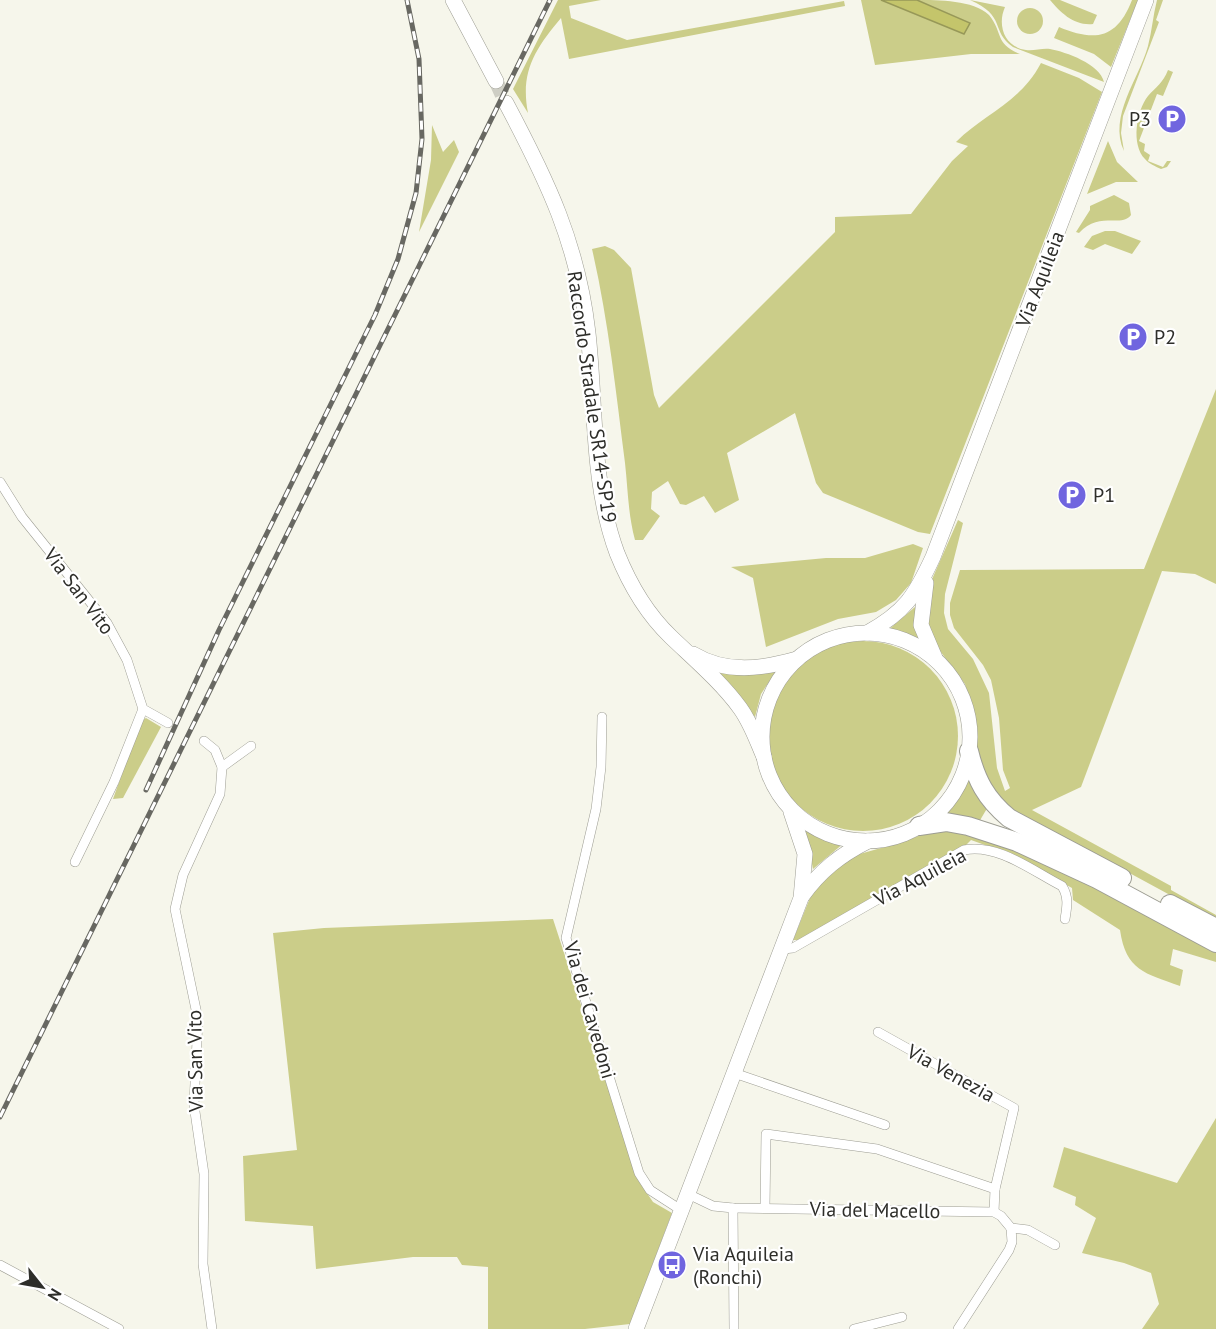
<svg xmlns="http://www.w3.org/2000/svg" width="1216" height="1329" viewBox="0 0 1216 1329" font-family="'PT Sans',sans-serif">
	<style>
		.green { fill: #cbcd89 }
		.water { fill: #c4c56b; stroke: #979858; stroke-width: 1.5 }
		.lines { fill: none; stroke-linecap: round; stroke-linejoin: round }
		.primary-tunnel { stroke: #cecec4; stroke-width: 15; stroke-dasharray: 15 8; stroke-linecap: butt }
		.street-casing { stroke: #9d9d93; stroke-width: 10 }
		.primary-casing { stroke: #9d9d93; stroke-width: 16 }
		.highway-casing { stroke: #9d9d93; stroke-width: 20 }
		.street { stroke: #fff; stroke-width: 9 }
		.primary { stroke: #fff; stroke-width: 15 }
		.highway { stroke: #fff; stroke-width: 18 }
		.rail-casing { stroke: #686862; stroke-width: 5 }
		.rail { stroke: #fff; stroke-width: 3; stroke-dasharray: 9; stroke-linecap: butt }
		.labels { text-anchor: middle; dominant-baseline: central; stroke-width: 4.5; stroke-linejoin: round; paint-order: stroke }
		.poi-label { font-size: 20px; fill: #2e2e2a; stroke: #fff; text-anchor: start }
		.street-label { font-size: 20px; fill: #2e2e2a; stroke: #fff }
	</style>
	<rect width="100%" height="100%" fill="#f6f6eb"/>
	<!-- green -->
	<g class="green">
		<path d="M558,0H601L569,6L571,18L627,40L844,1L845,6L569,59L561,18C535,49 520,72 528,113L513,89Z"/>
		<path d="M861,0H881L964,33L970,23L917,0C939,0 973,0 989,15C1004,34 994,43 1020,54H971L875,65Z"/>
		<path d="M970,0L1005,7C997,25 1004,47 1026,50C1034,51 1042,48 1050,49C1066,52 1100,64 1104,82L1013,47C990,31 1007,16 970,0Z"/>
		<path d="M1050,0H1060L1097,15L1093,24C1074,26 1061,13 1050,0Z"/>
		<path d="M1132,0H1138L1111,67L1094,54L1054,38L1059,27C1095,42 1117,39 1132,0Z"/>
		<path d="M1157,0H1163L1156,20L1159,22L1123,116L1121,133L1124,151C1108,116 1139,79 1148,46C1152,31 1153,15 1157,0Z"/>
		<circle cx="1030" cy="21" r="13"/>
		<path d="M1041,63L1079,78L1102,92L930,534L918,532L823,493L816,483L795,413L727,453L739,500L715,513L704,496L686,505L680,504L668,481L652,492L651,509L660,516L643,540H635C628,514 628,490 625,463C616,392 608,318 592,249L605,246L614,250L631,268L654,395L659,408L835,232V217L911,214L952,161L968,146L956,142C985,113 1020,103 1041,63Z"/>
		<path d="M1168,70L1173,72L1163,96L1157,94L1139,141L1145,144L1144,151L1150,155L1148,161L1163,167L1167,161H1171L1167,167L1161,169C1155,166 1149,164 1145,159C1131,145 1136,111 1148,96C1156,87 1163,83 1168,70Z"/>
		<polygon points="432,125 443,152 454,140 459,152 419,232 431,160"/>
		<polygon points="1108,141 1117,162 1138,182 1116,182 1087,194"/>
		<path d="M1114,195L1129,203L1131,215C1122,228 1099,211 1079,233L1076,232L1090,210V206Z"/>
		<polygon points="1105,231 1115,231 1141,241 1132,254 1105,244 1093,250 1084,247 1092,236"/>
		<polygon points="1216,389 1216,584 1195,574 1162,571 1081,787 1032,810 1171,886 1171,890 1216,915 1216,920 1100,857 1025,822 996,798 977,754 975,718 965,684 934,643 926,623 926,599 933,577 958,520 963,523 945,594 944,613 948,629 973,659 989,693 997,768 1005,791 1010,788 1003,770 999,718 991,680 983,665 954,628 950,615 950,603 960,570 1144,569"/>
		<polygon points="913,544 923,548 911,583 896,600 876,612 838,619 766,647 753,578 731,567 826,558 865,558"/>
		<polygon points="915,607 923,642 920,643 887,631"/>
		<circle cx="863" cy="736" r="95"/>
		<polygon points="714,669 776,671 761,694 755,717"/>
		<polygon points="146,718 161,727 123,798 113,799 141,721"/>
		<polygon points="966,769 989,805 979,822 939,816 954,795"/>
		<path d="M951,828C1045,855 1131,906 1216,953V962L1173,949L1170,965L1183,970L1180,986C1145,973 1126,971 1120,930L1073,900L1072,888L1010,854L971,840L966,845L799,940H793L812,893L849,857L906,841L935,829Z"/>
		<polygon points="807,829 844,843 813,869 805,830"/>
		<polygon points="553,919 638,1180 653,1202 672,1213 630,1324 585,1329 488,1329 488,1267 462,1265 457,1257 413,1257 316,1269 313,1226 245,1221 243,1156 297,1150 273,933 324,928"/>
		<polygon points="1216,1118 1216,1329 1142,1329 1159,1304 1151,1273 1124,1263 1082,1253 1096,1218 1075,1205 1076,1197 1053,1187 1064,1147 1177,1183"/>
	</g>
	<!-- water -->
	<polygon class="water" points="881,0 917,0 970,23 964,34"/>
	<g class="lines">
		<!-- primary-tunnel -->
		<polyline class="primary-tunnel" points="496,81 506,103"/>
		<!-- street casing -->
		<g class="street-casing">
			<g id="street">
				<polyline points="0,482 22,517 107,623 127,660 143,709 168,723"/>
				<polyline points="602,717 601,767 596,809 566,938 639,1173 650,1190 681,1210"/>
				<polyline points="204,741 215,750 222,767 220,794 183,875 175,909 198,1019 194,1105 204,1174 203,1264 212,1329"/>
				<polyline points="222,767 251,746"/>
				<polyline points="75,862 114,782 143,709"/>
				<path d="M783,949L793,948L964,850C998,843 1034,872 1062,886C1069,897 1067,907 1065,919"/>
				<polyline points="878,1032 1014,1108 995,1189"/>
				<polyline points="734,1073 885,1125"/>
				<polyline points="688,1194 713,1206 733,1208 994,1212 1001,1216 1011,1228 1028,1230 1055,1245"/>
				<polyline points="733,1208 734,1329"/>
				<polyline points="765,1208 766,1134 877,1149 995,1189 994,1212"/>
				<polyline points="0,1265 119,1329"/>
				<polyline points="854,1329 902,1317"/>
				<polyline points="958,1329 1009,1250 1012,1242 1011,1228"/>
			</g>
		</g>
		<!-- primary casing -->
		<g class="primary-casing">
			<g id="primary">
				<polyline points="453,0 496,81"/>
				<path d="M506,103C547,180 578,244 588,333C596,405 591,483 617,553C629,583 647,614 671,637C694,659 721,682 740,708C751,723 757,741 764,757"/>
				<polyline points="926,583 921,625 935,658"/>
				<path d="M867,633C905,612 915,596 933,557L1146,0"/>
				<circle cx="866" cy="737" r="104"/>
				<path d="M693,654C726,674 762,669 797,659"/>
				<path d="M802,896C820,871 840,855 868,841"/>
				<polyline points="636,1329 801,898 805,854 791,812"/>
			</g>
		</g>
		<!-- highway casing -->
		<g class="highway-casing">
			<g id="highway">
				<path d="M969,751C976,780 986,799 1009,818L1122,878"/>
				<polyline points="919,826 946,822 968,826 1017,842 1097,879 1216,943"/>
				<polyline points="1170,904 1216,928"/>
			</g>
		</g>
		<!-- street -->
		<use href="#street" class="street"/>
		<!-- primary -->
		<use href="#primary" class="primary"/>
		<!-- highway -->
		<use href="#highway" class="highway"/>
		<!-- rail casing -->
		<g class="rail-casing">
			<g id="rail">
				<polyline points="146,790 219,630 375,315 398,259 416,193 422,139 419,59 407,0"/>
				<polyline points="0,1117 550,0"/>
			</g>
		</g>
		<!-- rail -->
		<use href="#rail" class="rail"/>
	</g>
	<!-- icons -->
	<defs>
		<g id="parking-disc" transform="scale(1.5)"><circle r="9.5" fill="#7065df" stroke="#fff"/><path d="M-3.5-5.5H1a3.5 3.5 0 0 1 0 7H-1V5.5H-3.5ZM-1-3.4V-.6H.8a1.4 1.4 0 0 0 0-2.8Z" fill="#fff"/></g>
		<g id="bus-disc" transform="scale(1.5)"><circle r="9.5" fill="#7065df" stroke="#fff"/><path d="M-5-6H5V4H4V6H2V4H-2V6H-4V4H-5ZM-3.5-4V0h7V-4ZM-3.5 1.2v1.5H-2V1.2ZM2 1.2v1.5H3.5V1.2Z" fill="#fff"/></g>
	</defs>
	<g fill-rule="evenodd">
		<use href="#parking-disc" x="1172" y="119"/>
		<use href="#parking-disc" x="1133" y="337"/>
		<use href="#parking-disc" x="1072" y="495"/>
		<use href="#bus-disc" x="672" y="1265"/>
	</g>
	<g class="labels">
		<!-- poi labels -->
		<g class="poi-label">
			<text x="1151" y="119" text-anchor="end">P3</text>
			<text x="1154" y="337">P2</text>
			<text x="1093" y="495">P1</text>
			<text x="693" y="1254">Via Aquileia<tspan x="693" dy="23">(Ronchi)</tspan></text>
		</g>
		<!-- street labels -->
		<g class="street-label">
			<text transform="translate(1040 279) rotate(-69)">Via Aquileia</text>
			<text transform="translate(592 397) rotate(82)">Raccordo Stradale SR14-SP19</text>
			<text transform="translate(79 591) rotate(53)">Via San Vito</text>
			<text transform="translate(920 877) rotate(-28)">Via Aquileia</text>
			<text transform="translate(590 1010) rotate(74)">Via dei Cavedoni</text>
			<text transform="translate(195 1061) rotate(-91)">Via San Vito</text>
			<text transform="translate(951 1073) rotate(29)">Via Venezia</text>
			<text transform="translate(875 1210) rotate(1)">Via del Macello</text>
		</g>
	</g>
	<!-- north arrow -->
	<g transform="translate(42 1287) rotate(121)" stroke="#ffffff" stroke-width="4.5" paint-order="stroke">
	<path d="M0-4.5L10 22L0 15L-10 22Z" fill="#2e2e2a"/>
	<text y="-9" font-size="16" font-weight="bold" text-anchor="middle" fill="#2e2e2a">N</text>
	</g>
</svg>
